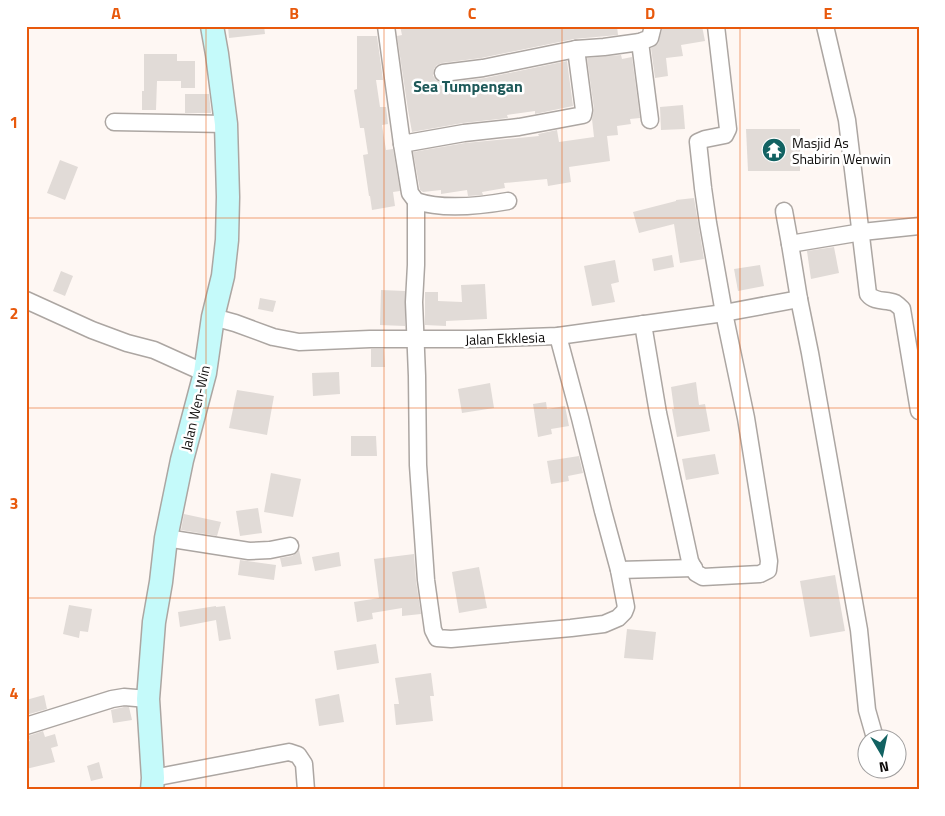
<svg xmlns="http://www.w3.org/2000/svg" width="945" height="816" viewBox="0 0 945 816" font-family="'Titillium Web',sans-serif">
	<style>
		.building { fill: #e1dbd7 }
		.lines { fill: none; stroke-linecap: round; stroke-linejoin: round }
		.street-casing { stroke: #aca6a2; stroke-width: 19 }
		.secondary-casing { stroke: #aca6a2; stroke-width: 25 }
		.street { stroke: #fff; stroke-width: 16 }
		.secondary { stroke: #c5fafa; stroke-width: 22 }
		.grid { fill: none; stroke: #e8590c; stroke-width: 1; stroke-opacity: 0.55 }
		.labels { text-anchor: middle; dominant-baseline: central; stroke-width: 5; stroke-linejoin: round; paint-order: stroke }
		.poi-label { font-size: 14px; fill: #0d0b0a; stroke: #fff; text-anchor: start }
		.street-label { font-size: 14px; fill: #0d0b0a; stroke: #fff }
		.quarter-label { font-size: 16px; font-weight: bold; fill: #1e5959; stroke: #fff }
		.neatline { fill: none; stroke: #e8590c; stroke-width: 2 }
		.grid-label { font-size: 16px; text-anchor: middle; font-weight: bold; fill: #e8590c }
	</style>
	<rect width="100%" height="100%" fill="#fef7f3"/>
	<!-- building -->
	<g class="building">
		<polygon points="228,26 264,26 265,34 229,38"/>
		<polygon points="400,26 617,26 618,35 574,39 481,58 442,63 437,65 434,69 433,75 435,79 439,82 444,83 485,78 567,61 573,106 535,114 535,111 507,115 508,118 463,123 412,132 408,110 397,36 402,35"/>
		<polygon points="663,26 679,26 679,28 690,26 702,26 705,41 681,45 683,56 666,58 668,76 655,78 651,48 658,44"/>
		<polygon points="357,36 377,36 383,80 376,80 380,107 386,107 388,124 382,125 386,150 393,149 400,191 393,192 395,206 372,210 370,196 369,196 363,155 368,154 364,128 360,128 354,90 357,89"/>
		<polygon points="144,54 177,54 177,61 195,61 195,88 181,88 181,81 157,81 156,110 142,110 142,91 144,91"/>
		<polygon points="621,55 622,59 632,57 640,118 630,119 631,124 617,126 618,135 607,136 610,161 569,167 571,182 548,186 547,179 504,183 505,188 482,192 483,195 468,196 467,190 441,194 441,190 423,192 420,190 413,152 465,143 539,136 538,134 557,130 559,142 594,137 592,119 594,109 587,58"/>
		<polygon points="185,94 209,94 211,113 185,113"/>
		<polygon points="683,105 685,129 661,130 660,107"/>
		<polygon points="746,129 800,129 800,171 748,171"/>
		<polygon points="60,160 78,167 65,200 47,193"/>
		<polygon points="694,198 704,259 680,263 674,224 639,233 633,212 676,201 676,200"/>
		<polygon points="834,247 839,273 811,279 807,251"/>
		<polygon points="672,255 674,267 654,271 652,259"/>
		<polygon points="615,260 619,282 611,284 615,302 592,306 584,266"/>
		<polygon points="760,265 764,286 738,291 734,269"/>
		<polygon points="61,271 73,276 65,296 53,291"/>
		<polygon points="485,284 487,319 446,321 446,326 425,325 425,292 438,292 438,301 462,302 461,285"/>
		<polygon points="381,290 405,291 405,326 380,325"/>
		<polygon points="260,298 276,301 273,312 258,309"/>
		<polygon points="371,349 384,349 385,367 371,367"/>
		<polygon points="339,372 340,394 313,396 312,373"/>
		<polygon points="696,382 699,405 705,404 710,431 677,437 672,409 674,409 671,387"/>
		<polygon points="490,383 494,408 462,413 458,389"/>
		<polygon points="237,390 274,396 267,435 229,428"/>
		<polygon points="546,402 547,409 565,406 569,426 551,429 552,434 538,437 533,404"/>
		<polygon points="351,436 376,436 377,456 351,456"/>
		<polygon points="715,454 719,474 686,480 682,459"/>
		<polygon points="579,456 583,473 568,476 569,481 551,484 547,461"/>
		<polygon points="271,473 301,479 293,517 264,512"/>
		<polygon points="258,508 262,533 240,536 236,511"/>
		<polygon points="184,514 221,522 217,536 181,530"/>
		<polygon points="299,550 302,564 282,567 280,558 292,556"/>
		<polygon points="339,552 341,566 315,571 312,557"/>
		<polygon points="414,554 416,581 421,614 402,616 402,608 372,613 373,619 357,622 354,602 379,598 374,559"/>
		<polygon points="240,560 276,565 274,580 238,575"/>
		<polygon points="479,567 487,608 459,613 452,572"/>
		<polygon points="835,575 845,631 810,637 800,581"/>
		<polygon points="69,605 92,609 88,632 80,631 79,638 63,634"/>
		<polygon points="216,606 216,607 225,606 231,639 219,641 216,620 180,627 178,612"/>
		<polygon points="627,629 656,632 653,660 624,658"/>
		<polygon points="376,644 379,663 337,670 334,651"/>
		<polygon points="431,673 434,696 430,696 433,721 396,725 394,704 399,704 395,678"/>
		<polygon points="339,694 344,722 319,726 315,699"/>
		<polygon points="44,695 47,709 26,715 26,700"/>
		<polygon points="124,707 129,707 132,720 113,723 111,710"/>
		<polygon points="43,731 45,737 55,734 58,746 51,748 55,762 26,769 26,742 30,741 28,736"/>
		<polygon points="99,762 103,778 91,781 87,766"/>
	</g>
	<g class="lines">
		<!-- street casing -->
		<g class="street-casing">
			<g id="street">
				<polyline points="386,26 402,144 464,133 519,127 583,115 584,110 576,49"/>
				<path d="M825,26L847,120L868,294C875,303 886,299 895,303C898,305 900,307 902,309L919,411"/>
				<polyline points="640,42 650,120"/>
				<polyline points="443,73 483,68 576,49 604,47 640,42 650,38 653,26"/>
				<polyline points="114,122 226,124"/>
				<path d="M402,144L410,193L416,201C443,210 480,206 508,201"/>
				<polyline points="416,201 416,265 414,302 417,376 418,465 426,580 433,630 437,638 451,639 571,628 604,624 618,618 624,612 626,607 619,570 603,511 580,418 558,336"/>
				<polyline points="784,211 790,244"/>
				<polyline points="26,300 92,330 127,343 154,350 205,373"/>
				<polyline points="213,317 235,323 273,337 299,342 370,339 470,339 558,336 724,313 799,299"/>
				<polyline points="643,324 658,413 690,561 696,573 703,577 760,574 768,570 769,561 746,418 724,313 708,223 703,188 698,142 705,139 725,135 728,129 716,26"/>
				<polyline points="166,538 249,551 270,550 290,546"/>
				<polyline points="619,570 694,568"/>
				<polyline points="26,726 112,699 124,697 148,699"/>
				<polyline points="875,738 867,710 859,630 810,353 799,299 790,244 862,232 919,226"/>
				<polyline points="153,778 289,752 298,755 304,764 306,790"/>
			</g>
		</g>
		<!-- secondary casing -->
		<g class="secondary-casing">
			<polyline id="secondary" points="152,790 153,778 148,699 154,622 161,582 166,538 182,460 205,373 213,317 223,276 227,240 228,197 226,124 217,54 212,26"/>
		</g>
		<!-- street -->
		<use href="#street" class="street"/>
		<!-- secondary -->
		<use href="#secondary" class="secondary"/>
	</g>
	<!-- grid -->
	<path class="grid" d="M206,26V790M384,26V790M562,26V790M740,26V790M26,218H919M26,408H919M26,598H919"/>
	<!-- icons -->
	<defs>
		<g id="temple-disc" transform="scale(1.25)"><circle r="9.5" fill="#126262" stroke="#fff"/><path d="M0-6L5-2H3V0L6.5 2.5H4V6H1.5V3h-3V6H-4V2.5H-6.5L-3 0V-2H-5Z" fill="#fff"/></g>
	</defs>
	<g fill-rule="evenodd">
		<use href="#temple-disc" x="774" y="150"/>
	</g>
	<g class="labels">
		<!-- poi labels -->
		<g class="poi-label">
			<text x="792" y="142">Masjid As<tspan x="792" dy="16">Shabirin Wenwin</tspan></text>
		</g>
		<!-- street labels -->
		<g class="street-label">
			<text transform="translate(505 338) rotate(-2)">Jalan Ekklesia</text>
			<text transform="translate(195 408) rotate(-77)">Jalan Wen-Win</text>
		</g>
		<!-- quarter labels -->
		<g class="quarter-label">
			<text x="468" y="86">Sea Tumpengan</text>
		</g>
	</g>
	<!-- border -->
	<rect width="945" height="816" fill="none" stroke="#ffffff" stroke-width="55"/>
	<!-- north arrow -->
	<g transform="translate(882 754) rotate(171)"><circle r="24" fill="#ffffff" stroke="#9e9d9d"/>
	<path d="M0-4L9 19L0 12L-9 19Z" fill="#126262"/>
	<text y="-8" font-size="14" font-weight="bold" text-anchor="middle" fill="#0d0b0a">N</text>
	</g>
	<rect x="28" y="28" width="890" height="760" class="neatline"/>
	<g class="grid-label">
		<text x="116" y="19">A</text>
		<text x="294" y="19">B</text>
		<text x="472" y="19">C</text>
		<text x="650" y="19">D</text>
		<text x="828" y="19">E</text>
		<text x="14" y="128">1</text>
		<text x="14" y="319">2</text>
		<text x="14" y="509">3</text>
		<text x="14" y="699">4</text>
	</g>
</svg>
